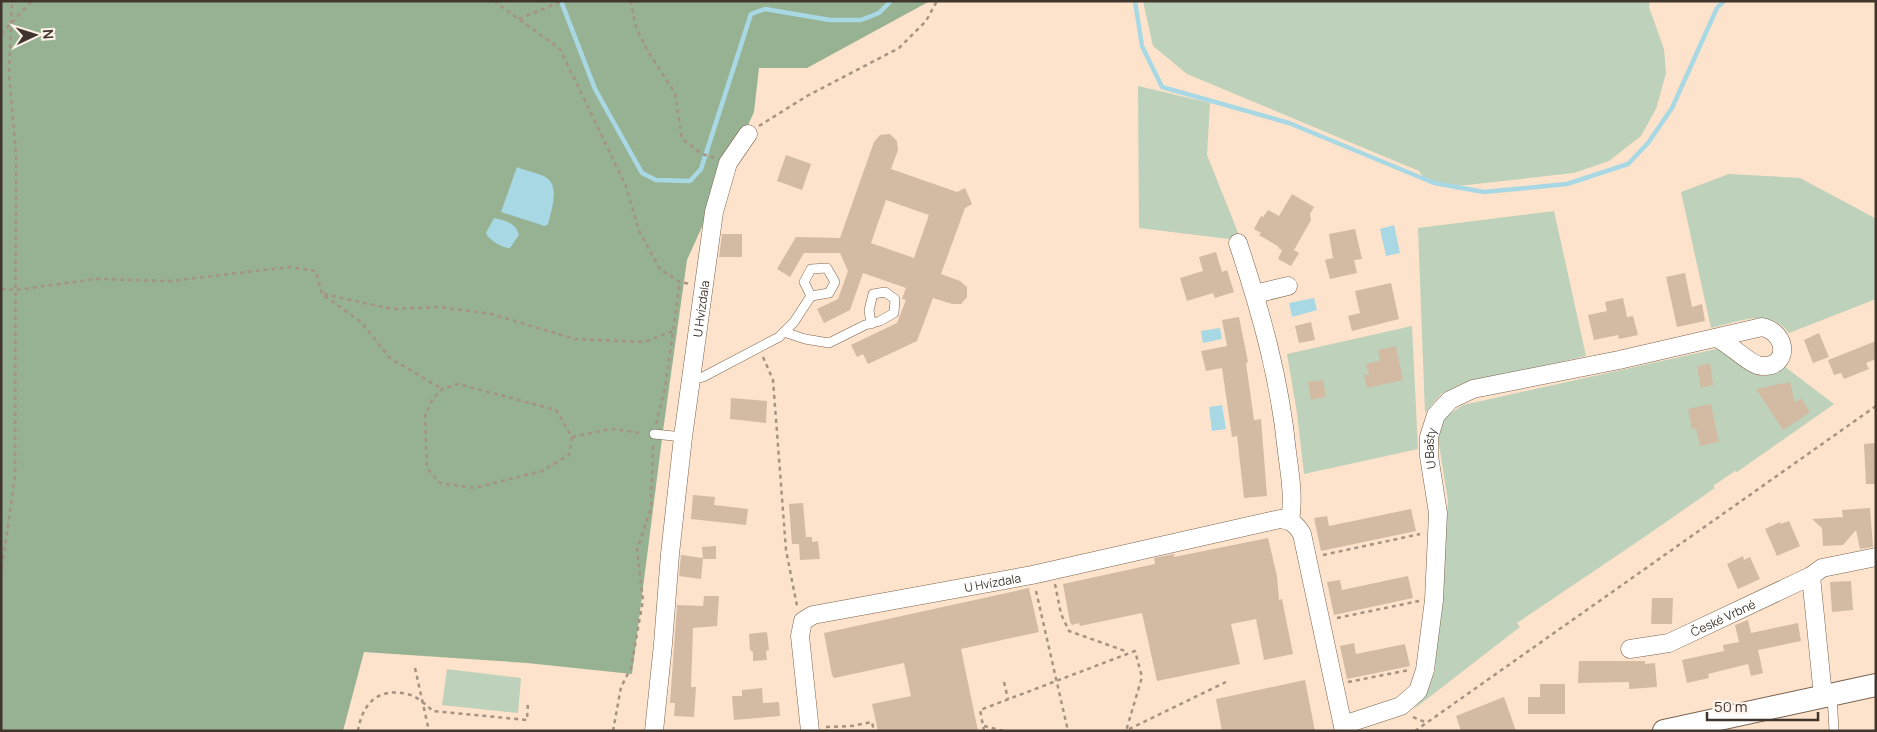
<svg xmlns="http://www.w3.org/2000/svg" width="1877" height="732" viewBox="0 0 1877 732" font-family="Manrope,sans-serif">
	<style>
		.green { fill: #bed1bb }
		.forest { fill: #97b293 }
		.water { fill: #a9d8e5 }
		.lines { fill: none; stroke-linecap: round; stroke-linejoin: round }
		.stream { stroke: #a9d8e5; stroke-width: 4.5 }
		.building { fill: #d3baa3; fill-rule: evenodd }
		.service-casing { stroke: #78624d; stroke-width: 10 }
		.minor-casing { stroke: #78624d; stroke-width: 19 }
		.tertiary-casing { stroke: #78624d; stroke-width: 24 }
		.path { stroke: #a59382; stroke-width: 2.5; stroke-dasharray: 4 4; stroke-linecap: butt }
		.service { stroke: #fff; stroke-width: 9 }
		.minor { stroke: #fff; stroke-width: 18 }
		.tertiary { stroke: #fff; stroke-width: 22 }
		.labels { text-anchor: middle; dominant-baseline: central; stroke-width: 4; stroke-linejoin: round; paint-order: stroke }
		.street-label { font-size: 12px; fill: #40362d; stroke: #fef3ea }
	</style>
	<rect width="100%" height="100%" fill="#fde3cb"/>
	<!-- green -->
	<g class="green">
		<polygon points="1143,1 1650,1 1649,7 1664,49 1666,73 1656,109 1641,136 1609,161 1574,173 1467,185 1441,186 1427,182 1419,171 1187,74 1153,46"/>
		<polygon points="1138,86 1210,103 1207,155 1239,235 1229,239 1139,228"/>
		<path d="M1729,174L1800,178L1873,217L1876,221V299L1789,333C1770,307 1738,322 1711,328L1681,192Z"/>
		<polygon points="1554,211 1586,356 1461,384 1441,394 1425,413 1418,228"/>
		<polygon points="1412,326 1418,449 1304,474 1297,413 1287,354"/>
		<path d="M1716,349C1741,352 1752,395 1784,366L1834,404L1737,472L1735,471L1713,486L1715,488L1643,538L1517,623L1520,627L1414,709L1427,693L1435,671L1448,501L1438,438L1443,422L1448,415L1463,405Z"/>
		<polygon points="447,669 521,678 518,713 442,705"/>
	</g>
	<!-- forest -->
	<polygon class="forest" points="1,1 930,1 807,68 759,68 754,112 687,260 663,431 632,674 527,663 364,652 343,731 1,731"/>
	<!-- water -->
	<g class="water">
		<path d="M517,167C526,171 540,173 547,178C560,188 551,211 548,224L545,226L501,212Z"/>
		<path d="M494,218C506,221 515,222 519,235L510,248C502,248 489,240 486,233Z"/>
		<polygon points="1394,225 1400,253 1386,256 1380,229"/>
		<polygon points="1314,298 1317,310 1292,317 1289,303"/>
		<polygon points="1220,328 1222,339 1203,343 1201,331"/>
		<polygon points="1222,405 1226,429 1212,431 1209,407"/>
	</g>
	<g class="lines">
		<!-- stream -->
		<g class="stream">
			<polyline points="561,1 595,89 642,173 656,180 690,181 701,169 751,14 765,9 830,20 861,20 879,13 891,1"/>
			<polyline points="1135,1 1142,46 1162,87 1289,123 1434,183 1484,192 1567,184 1628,164 1648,143 1672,108 1717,8 1724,1"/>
		</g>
	</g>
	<!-- building -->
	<g class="building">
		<path d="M890,134L897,141L898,150L891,169L957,192L965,188L972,204L965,208L941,274L960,281L967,287V297L961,304H952L933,298L917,341L868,364L863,354L857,357L851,345L897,323L906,300L902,299L906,288L863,273L850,310L824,323L817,309L838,299L848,271L840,253H804L790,277L777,269L796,237L840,238L874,142L880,135ZM886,200L929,215L914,258L871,243Z"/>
		<polygon points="786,155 811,164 802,190 777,181"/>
		<polygon points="1292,194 1314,207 1310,214 1311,220 1294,250 1299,253 1291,266 1278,259 1282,250 1278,248 1279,247 1259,235 1261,233 1254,229 1261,216 1263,217 1268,210 1279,216"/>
		<polygon points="1355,229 1362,259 1354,260 1357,273 1330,279 1325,260 1333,258 1329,234"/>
		<polygon points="722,234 742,234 742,257 719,257"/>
		<polygon points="1216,252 1222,272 1227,270 1234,292 1215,298 1213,293 1187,301 1180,278 1203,271 1199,257"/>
		<polygon points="1685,273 1692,307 1702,304 1705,321 1677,327 1666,277"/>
		<polygon points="1391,283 1399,319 1352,331 1348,316 1360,313 1355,291"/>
		<polygon points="1623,298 1627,317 1633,316 1638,335 1619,339 1618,335 1594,340 1588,315 1607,311 1605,302"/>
		<polygon points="1239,317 1248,362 1246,363 1254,420 1261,419 1267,496 1244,498 1237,436 1232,437 1222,368 1206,371 1201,351 1227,346 1222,320"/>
		<polygon points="1311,322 1315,340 1299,343 1295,326"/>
		<polygon points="1819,333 1829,357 1813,363 1804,340"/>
		<polygon points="1876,341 1876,359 1866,363 1869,369 1844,379 1841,373 1834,375 1828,360"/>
		<polygon points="1396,346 1403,380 1367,388 1364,375 1369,375 1366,364 1380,361 1378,350"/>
		<polygon points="1710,363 1713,385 1701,388 1697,366"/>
		<polygon points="1323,380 1326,397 1311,400 1308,382"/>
		<polygon points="1790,382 1795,403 1801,398 1810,412 1783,430 1756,389"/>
		<polygon points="731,398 767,401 766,423 730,419"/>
		<polygon points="1711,404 1719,442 1700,446 1696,428 1692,429 1688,409"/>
		<polygon points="1876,443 1876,484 1866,484 1864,444"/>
		<polygon points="693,495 715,497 714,505 748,509 746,525 691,519"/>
		<polygon points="803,503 806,537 812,537 812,542 818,541 820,559 800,560 799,544 792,544 789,504"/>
		<polygon points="1870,508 1873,547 1860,549 1856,530 1843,545 1823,546 1822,528 1812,519 1843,517 1842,510"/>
		<polygon points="1411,509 1416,531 1321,551 1314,518 1327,516 1329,526"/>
		<polygon points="1789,521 1800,546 1777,556 1765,529 1780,522 1781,524"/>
		<polygon points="1268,538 1277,576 1279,600 1282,599 1293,654 1264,660 1256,619 1231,624 1240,664 1157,681 1142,613 1080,626 1079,623 1072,625 1070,622 1063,584 1155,564 1154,558 1174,554 1174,557"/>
		<polygon points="716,546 716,559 703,559 701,579 679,576 681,555 703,558 702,547"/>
		<polygon points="1743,556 1744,560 1750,557 1760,579 1738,589 1727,564"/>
		<polygon points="1408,576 1413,598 1334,615 1327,582 1340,580 1342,590"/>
		<polygon points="1851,581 1853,610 1832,612 1830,582"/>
		<polygon points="1029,588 1039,632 961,649 978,731 878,731 872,704 911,696 904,663 834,678 832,675 824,633"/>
		<polygon points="704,596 719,596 717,626 693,628 691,687 696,687 694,717 674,716 675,703 670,703 677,605 703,606"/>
		<polygon points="1652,598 1673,598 1672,624 1651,624"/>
		<polygon points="1748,620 1751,633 1798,623 1801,641 1758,650 1763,673 1751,676 1748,664 1708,674 1709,678 1687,683 1682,660 1724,651 1723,645 1739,642 1735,625"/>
		<polygon points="767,632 769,650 766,651 767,660 753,661 753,652 750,650 749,634"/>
		<polygon points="1354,643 1356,654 1405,644 1410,666 1347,679 1340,646"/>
		<polygon points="1579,661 1645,661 1645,664 1655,663 1657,687 1629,689 1629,682 1578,683"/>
		<polygon points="1305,680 1315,731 1222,731 1216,699"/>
		<polygon points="1540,684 1565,684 1565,714 1528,714 1528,697 1540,697"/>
		<polygon points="762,688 763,703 779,702 780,716 734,720 732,696 742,696 742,690"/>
		<polygon points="1504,697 1516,731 1461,731 1456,716"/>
	</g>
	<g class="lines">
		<!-- service casing -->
		<g class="service-casing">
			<g id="service">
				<polyline points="784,332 805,339 829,343 865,325 880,321 894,313 895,299 885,292 873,294 869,310 871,324"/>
				<polyline points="692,379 703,377 779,337 794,322 811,296 829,293 835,282 827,268 811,269 804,282 811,296"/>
				<polyline points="654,434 683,437"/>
				<polyline points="1832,695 1834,731"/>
			</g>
		</g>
		<!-- minor casing -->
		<g class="minor-casing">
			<g id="minor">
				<path d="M1238,243C1261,312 1280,380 1287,452C1290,475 1294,497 1290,520"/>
				<polyline points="1255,294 1288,286"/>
				<polyline points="1811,576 1823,696"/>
				<path id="s1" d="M1630,649L1669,643L1811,576L1822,568L1876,557"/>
				<path id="s2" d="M1343,725L1401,706L1418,691L1425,670L1434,600L1438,513L1429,456V437L1436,415L1450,400L1473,389L1619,360L1762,327C1789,333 1789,368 1762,366C1751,366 1730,344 1717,338"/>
				<path id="s3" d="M654,731L663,644L670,554L683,437L714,212L728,163L748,134"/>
				<path id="s4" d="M810,731L800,636L803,621L813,615L1032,575L1280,519C1291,520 1296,524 1302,534L1344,731"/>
			</g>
		</g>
		<!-- tertiary casing -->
		<g class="tertiary-casing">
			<polyline id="tertiary" points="1664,731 1876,685"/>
		</g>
		<!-- path -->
		<g class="path">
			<polyline points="494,1 560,49 626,186 639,231 660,269 680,282 690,284"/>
			<polyline points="632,1 631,4 636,27 647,50 675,93 682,139 702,154 715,158"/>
			<polyline points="519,19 562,1"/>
			<polyline points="1,34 32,1"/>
			<polyline points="759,126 807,96 899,48 926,21 937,1"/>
			<polyline points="1,289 16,290 96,279 171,281 289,267 316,271 322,294 361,322 390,358 442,389"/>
			<polyline points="324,294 392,309 440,307 491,314 575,339 644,342 673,331"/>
			<polyline points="763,357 773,380 786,550 797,606"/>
			<polyline points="656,424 665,388 680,282"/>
			<polyline points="572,437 569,455 542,471 474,488 440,483 427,468 425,416 432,400 442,389 458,384 556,410 572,437 611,429 642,433"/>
			<polyline points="1323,555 1420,534"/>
			<polyline points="1,575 15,476 16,154 9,74 12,1"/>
			<polyline points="1055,584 1061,614 1069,631 1128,652"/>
			<polyline points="1036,591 1068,731"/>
			<polyline points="1337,618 1419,601"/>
			<polyline points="415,668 429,731"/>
			<polyline points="1004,682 1008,699"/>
			<polyline points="1348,682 1409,670"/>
			<polyline points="1413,717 1425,722"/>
			<polyline points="984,726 1004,731"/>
			<polyline points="826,727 852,726 872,722 874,731"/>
			<polyline points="1129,729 1226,682"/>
			<path d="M358,731C362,704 378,687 407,694C417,696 426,705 433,711L527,720L528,702"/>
			<polyline points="613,731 621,687 631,668 643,600 637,550 651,508 653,444"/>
			<polyline points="984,731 980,710 1135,651 1142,677 1126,731"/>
			<polyline points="1415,731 1876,406"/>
		</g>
		<!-- service -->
		<use href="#service" class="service"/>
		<!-- minor -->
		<use href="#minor" class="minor"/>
		<!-- tertiary -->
		<use href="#tertiary" class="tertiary"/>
	</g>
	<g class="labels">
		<!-- street labels -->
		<g class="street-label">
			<text stroke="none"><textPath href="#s3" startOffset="425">U Hvízdala</textPath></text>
			<text stroke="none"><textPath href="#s2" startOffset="329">U Bašty</textPath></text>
			<text stroke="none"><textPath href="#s4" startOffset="305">U Hvízdala</textPath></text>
			<text stroke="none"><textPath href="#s1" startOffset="99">České Vrbné</textPath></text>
		</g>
	</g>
	<!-- border -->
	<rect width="1877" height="732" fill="none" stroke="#40362d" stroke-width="5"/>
	<!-- north arrow -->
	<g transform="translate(35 35) rotate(86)" stroke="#fef3ea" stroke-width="4" paint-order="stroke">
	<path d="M0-4L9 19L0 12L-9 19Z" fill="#40362d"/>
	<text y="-8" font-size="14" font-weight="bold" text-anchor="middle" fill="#40362d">N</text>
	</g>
	<!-- scale -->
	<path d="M1707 712v8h111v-8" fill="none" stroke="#40362d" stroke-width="2.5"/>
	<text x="1714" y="712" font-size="15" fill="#40362d" stroke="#fef3ea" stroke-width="4" paint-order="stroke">50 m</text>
</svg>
